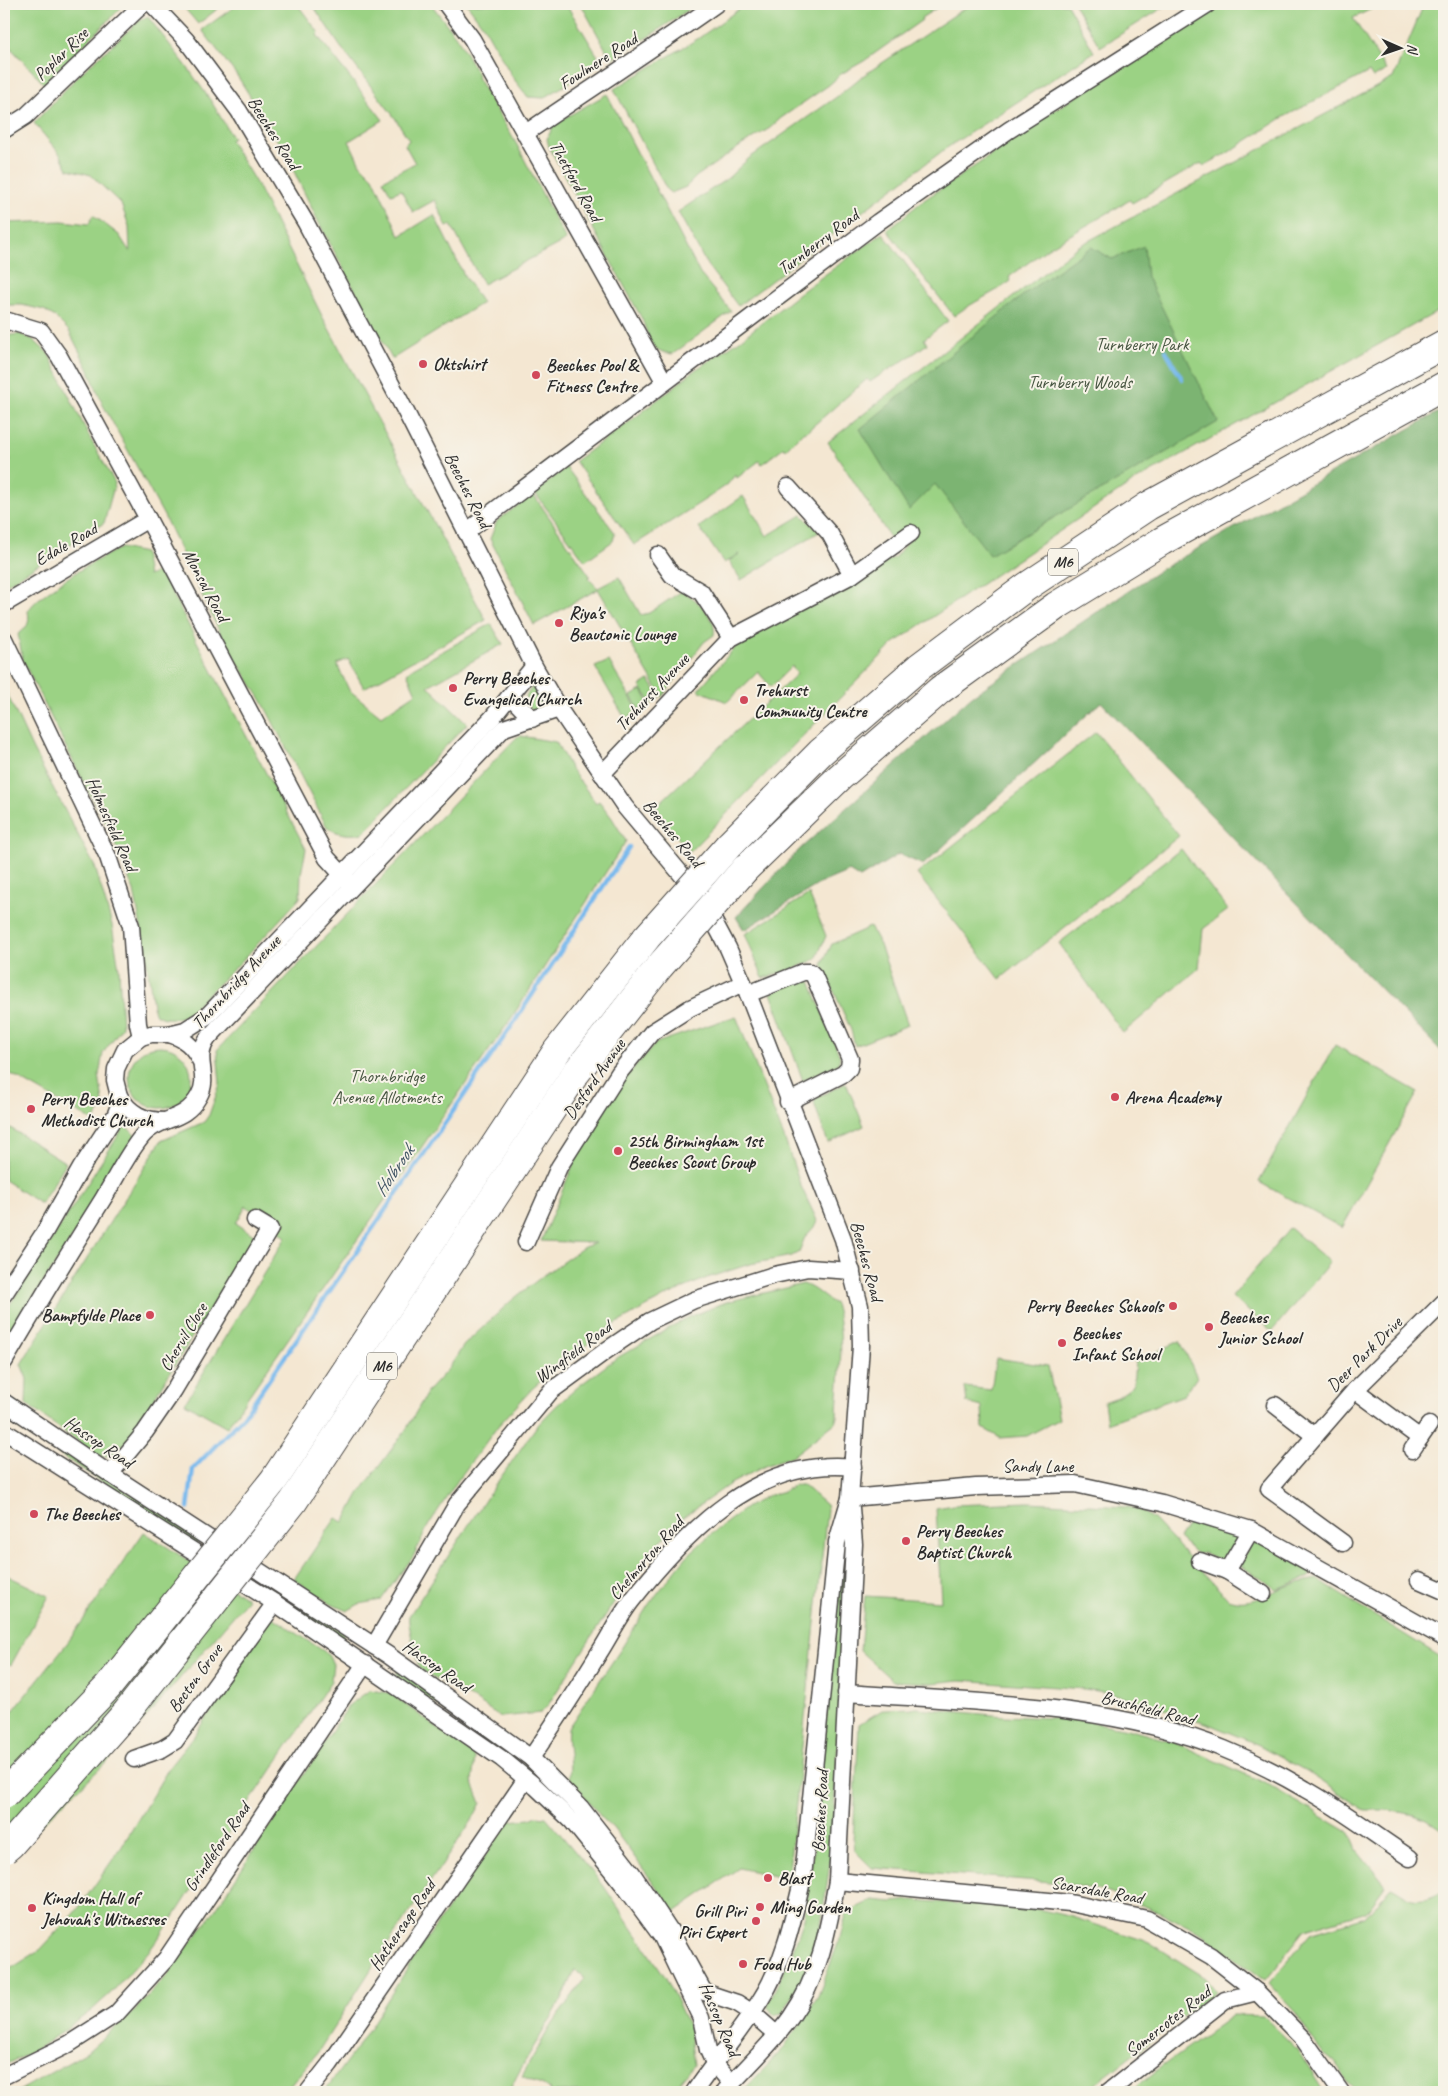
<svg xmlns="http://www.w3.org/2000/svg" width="1448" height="2096" viewBox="0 0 1448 2096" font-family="Caveat,sans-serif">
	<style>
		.green { fill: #9bd284; stroke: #637e58 }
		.forest { fill: #7cb472; stroke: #54704e }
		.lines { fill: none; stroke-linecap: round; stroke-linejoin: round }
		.stream { stroke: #78b9ed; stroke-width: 4.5 }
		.street-casing { stroke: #494744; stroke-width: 19 }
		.highway-casing { stroke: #494744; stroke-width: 30 }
		.street { stroke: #fff; stroke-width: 16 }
		.highway { stroke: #fff; stroke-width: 28 }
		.highway-bridge-casing { stroke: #494744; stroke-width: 30; stroke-linecap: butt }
		.highway-bridge { stroke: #fff; stroke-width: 28 }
		.poi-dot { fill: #d1495b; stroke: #f7f3e8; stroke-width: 2 }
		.labels { text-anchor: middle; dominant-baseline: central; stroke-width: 4; stroke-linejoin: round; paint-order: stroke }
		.shield { fill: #f7f3e8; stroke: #686764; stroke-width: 1 }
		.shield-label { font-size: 16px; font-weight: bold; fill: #2b2b2b }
		.street-label { font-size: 18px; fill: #2b2b2b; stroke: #f7f3e8 }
		.park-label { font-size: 18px; fill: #475541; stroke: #f7f3e8 }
		.poi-label { font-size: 18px; font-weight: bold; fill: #2b2b2b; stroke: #f7f3e8; text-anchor: start }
		.water-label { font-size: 19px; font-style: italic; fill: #425665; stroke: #f7f3e8 }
	</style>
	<rect width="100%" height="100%" fill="#f7f3e8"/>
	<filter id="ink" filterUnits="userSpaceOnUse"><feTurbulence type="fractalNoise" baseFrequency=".02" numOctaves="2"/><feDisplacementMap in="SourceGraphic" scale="10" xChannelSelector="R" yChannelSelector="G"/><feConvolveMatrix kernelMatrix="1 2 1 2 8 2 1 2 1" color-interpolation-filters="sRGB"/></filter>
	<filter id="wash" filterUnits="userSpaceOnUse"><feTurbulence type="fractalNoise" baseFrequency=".0096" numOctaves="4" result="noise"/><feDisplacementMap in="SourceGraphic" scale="20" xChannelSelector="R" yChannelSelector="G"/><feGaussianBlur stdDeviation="1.12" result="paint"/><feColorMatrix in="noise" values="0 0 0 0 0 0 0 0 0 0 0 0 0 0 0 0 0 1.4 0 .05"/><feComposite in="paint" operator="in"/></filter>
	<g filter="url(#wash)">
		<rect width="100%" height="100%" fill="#f4e7d2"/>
		<!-- green -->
		<g class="green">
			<polygon points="4,4 125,4 44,84 9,46 4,50"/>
			<polygon points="181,4 224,4 198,24"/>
			<polygon points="238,4 297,4 319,33 317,35 383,120 349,141 360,164 373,177 400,236 434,215 465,277 482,303 392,359 319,223 283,149 238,77 202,30"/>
			<polygon points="312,4 431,4 458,39 478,75 477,77 517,145 566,240 483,284 451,225 447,227 435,200 413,212 401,190 391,194 383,180 415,163 405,145 409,140 395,118 340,46"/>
			<polygon points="467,4 566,4 602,63 544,98 528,97 513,78 486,30"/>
			<polygon points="581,4 697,4 651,35 611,59"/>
			<polygon points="746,4 943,4 921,18 922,20 864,61 841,74 829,85 781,118 770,128 742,145 697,176 686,187 671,193 667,190 614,89 699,38"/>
			<polygon points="971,4 1067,4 1094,52 945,149 738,306 707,265 678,212 728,178 748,159 838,96 861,77"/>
			<polygon points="1074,4 1169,4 1100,47"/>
			<path d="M1225,4H1382L1353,18L1386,70L1373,78L1369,72L1282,118L1226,154L1203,166L1201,163L1132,203L1130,200L1048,248L1009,277L1011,281C993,294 972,302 954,316L887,230L924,200L987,158L1008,139Z"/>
			<polygon points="1424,4 1444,4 1444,308 1133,482 894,643 690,851 652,810 797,674 792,666 771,687 758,672 727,702 698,690 738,644 768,628 766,625 895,557 913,535 893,542 828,442 1077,247 1393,78"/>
			<path d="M148,17L185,64L211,101L233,138L230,140L256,183L321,314L486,620L364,688L348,659L337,664L349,690L381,716L416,693L407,673L413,668L491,624L503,644L428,686L467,724L363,833C351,836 336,834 327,827L262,701L224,641L164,516L103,405L88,368L69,331L55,317L44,310L22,305H4V223L62,221L89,224L93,215L119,235L130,252L129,226L121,204L91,175L68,169L60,154L34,123L79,75L140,20Z"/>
			<path d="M607,94L700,274L731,311L673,354C648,351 650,339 642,319L549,147L547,139L554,124Z"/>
			<path d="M883,233L948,321L924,339L927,344C908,359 890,368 870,382L867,379L806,432L804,431L786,449L784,447L762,464L759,461L737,478L735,475L727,485L703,501L634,545L575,461L632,420L695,370L740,340L805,289Z"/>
			<polygon points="19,334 32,339 48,353 91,440 115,483 104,523 4,586 4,458 11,461 4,446 4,336"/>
			<polygon points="566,467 615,533 613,541 585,561 535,493"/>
			<path d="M533,494L590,576L588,578L598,588L619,577L641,615L649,613L682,591C696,599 717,616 714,635L704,642L662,697L598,589L534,625L490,539L497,521Z"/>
			<polygon points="743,496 767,536 802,515 819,532 741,580 729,561 739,554 724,563 699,527"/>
			<path d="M121,548L144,553L148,576L161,571C208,665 258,757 306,849L301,874L300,898L240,963L185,1016C175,1019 162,1020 154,1013L145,948L134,891L108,827L87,789L23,661L18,634C28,628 30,622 28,611C39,592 99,558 121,548Z"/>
			<polygon points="609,661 639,712 628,718 623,715 595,667"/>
			<polygon points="649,680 660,697 652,704 640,686"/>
			<polygon points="4,687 33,750 95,867 112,925 119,969 122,1027 103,1053 99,1075 103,1102 100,1111 93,1121 4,1070"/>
			<path d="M532,687H537L543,695C543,704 541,707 533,711L526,702V696Z"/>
			<polygon points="642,690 650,705 640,711 631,696"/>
			<polygon points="1096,732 1179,836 1000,979 917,874"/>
			<polygon points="521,736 556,742 571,769 596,803 599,801 612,818 626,841 510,1020 227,1427 185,1403 286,1237 246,1206 236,1223 255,1236 128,1440 112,1456 98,1456 26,1404 27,1379 21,1364 161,1141 204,1122 209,1115 220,1084 217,1050 517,737"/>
			<polygon points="1181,849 1228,910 1203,929 1199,968 1123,1033 1059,943"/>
			<polygon points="809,894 826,936 816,959 786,972 763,978 745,934"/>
			<polygon points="870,927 880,945 908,1025 855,1046 851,1030 822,964 832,944"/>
			<polygon points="804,978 810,981 840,1057 838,1064 803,1081 771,993"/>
			<polygon points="736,1016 785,1140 800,1184 815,1216 817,1221 814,1227 805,1237 799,1252 792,1256 750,1264 707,1278 668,1295 612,1326 560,1364 532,1389 498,1426 458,1480 428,1526 413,1557 381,1600 359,1604 347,1611 331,1604 294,1579 336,1518 344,1522 359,1494 407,1428 428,1391 449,1368 464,1345 512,1300 544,1275 584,1247 596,1243 541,1241 582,1144 618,1086 656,1043"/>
			<polygon points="1335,1045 1418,1092 1342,1228 1259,1182"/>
			<circle cx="160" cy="1077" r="31"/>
			<polygon points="846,1083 864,1126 828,1143 814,1103 816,1098"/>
			<polygon points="4,1124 66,1163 41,1204 4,1180"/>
			<polygon points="125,1125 137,1137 4,1344 4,1314"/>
			<polygon points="1290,1228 1330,1262 1272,1331 1232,1297"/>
			<path d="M803,1284C816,1288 823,1298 835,1304C846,1340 838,1379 837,1417L835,1423L794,1455L765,1466L730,1484L686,1515L651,1551L627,1582L548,1705L541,1713L501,1717L475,1700L419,1669C417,1658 407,1624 409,1616L487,1497L536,1427L555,1407L579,1386L615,1359L687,1318L726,1302Z"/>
			<polygon points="1180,1341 1197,1377 1184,1395 1107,1423 1104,1402 1118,1397 1133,1386 1135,1362"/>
			<polygon points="996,1358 1048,1366 1059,1419 1027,1436 1000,1438 983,1428 982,1407 967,1403 965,1387 991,1390"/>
			<polygon points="4,1411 200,1539 197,1544 4,1418"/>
			<path d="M794,1485H803L826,1505L827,1509L788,1879L739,1868L675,1912L613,1828L602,1818L569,1777C572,1760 566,1745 568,1728L621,1649L649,1604L687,1556L710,1535L747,1507L769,1495L784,1491Z"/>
			<path d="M1028,1502L1127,1507L1138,1509L1153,1519L1228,1599C1247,1606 1263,1596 1280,1589C1292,1584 1305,1581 1318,1579L1327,1586L1444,1659V1831L1427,1820L1414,1815L1389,1810H1365L1306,1771L1259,1745L1206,1723L1152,1705L1111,1693L1084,1689L960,1680L932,1683L893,1681L860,1651L865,1596L941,1601L936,1508L954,1505Z"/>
			<polygon points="1194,1516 1242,1534 1232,1557 1222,1561 1204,1553 1197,1554 1179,1538"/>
			<polygon points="845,1526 849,1528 832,1849 820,1931 803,1981 782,2013 774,2015 767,2006 791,1956 804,1919 813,1852"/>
			<polygon points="144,1532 248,1599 113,1756 4,1860 4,1722 68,1642"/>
			<polygon points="1255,1539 1313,1569 1309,1577 1277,1589 1238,1564"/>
			<polygon points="4,1574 49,1596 11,1665 4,1661"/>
			<polygon points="267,1584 344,1634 340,1639 262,1589"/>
			<polygon points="271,1616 328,1654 333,1664 331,1681 257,1792 240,1814 174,1917 149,1951 113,1991 91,2011 33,2052 4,2065 4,1973 40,1950 75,1913 121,1848 170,1766 194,1736 229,1681 233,1669"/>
			<polygon points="399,1670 502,1743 498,1748 395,1675"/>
			<polygon points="370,1690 390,1693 472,1754 475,1758 472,1781 481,1803 471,1822 377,1960 318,2052 285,2092 17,2092 87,2052 135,2010 164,1979 215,1910 349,1705"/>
			<polygon points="917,1708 1004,1716 1077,1719 1127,1729 1174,1742 1265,1783 1350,1833 1357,1850 1386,1885 1366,1912 1305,1930 1265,1980 1201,1933 1160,1912 1106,1892 1064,1883 872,1868 854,1850 853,1841 859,1724 884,1709"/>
			<path d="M537,1816L546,1817L603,1885L666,1978L689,2027L694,2065L671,2092H550L551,2090L522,2076L550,2027L585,1978L575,1970C559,2013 528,2050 509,2092H439L431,2089L428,2092H324L360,2043L423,1944L509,1821L530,1819Z"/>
			<path d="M1391,1887C1398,1890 1406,1897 1413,1899C1422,1901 1439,1896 1444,1889V2092H1356L1334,2062L1324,2054L1312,2039L1294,2010L1269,1983L1310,1934L1365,1917Z"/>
			<polygon points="873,1900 892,1902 912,1900 1042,1910 1072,1917 1149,1942 1206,1978 1216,1991 1085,2092 742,2092 783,2049 818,1996 839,1941 847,1912"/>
			<polygon points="1233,2015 1263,2016 1296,2048 1324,2092 1130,2092 1161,2067"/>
		</g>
		<!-- forest -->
		<g class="forest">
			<polygon points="1144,246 1147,277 1218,422 990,555 935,484 909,510 860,429 1027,292 1091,247 1112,259"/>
			<polygon points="1444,409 1444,1054 1101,702 923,865 899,854 860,878 849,871 819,884 744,930 736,917 800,849 972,696 1160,570"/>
		</g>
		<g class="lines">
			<!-- stream -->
			<g class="stream">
				<polyline points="1166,351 1182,379"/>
				<polyline points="188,1508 193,1469 244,1416 513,1024 629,847"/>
			</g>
		</g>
	</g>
	<g filter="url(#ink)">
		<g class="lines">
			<!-- street casing -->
			<g class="street-casing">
				<g id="street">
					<path d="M152,4L186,40L239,111L306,223L407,414L534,666L559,709L625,807L702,899L728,948L748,994L843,1239L860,1306L861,1346L850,1498L837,1542L803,1877C793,1919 784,1963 761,1999C741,2031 715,2061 694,2092"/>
					<polyline points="446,4 472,39 664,381"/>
					<polyline points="4,130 26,116 143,4"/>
					<path d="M526,133C589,90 654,48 716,4"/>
					<polyline points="4,322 8,321 41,331 59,356 148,519 327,858 350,883"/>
					<polyline points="788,487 830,534 852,575"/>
					<polyline points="466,532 878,222 1009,130 1208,4"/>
					<polyline points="658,555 672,575 701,592 731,638"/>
					<polyline points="4,604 148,519"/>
					<polyline points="4,639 108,857 131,926 138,1024 141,1037"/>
					<polyline points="510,696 532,719"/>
					<polyline points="602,774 731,638 852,575 911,533"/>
					<polyline points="748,994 803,972 810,972 814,976 850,1059 849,1068 843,1074 788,1102"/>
					<path d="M169,1034C184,1038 193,1046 200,1060"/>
					<path d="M119,1096C130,1114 144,1121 165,1121"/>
					<polyline points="526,1242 559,1167 619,1073 652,1032 690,1008 743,983"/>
					<polyline points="4,1294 44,1233 81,1168 115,1116 119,1106 119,1096 115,1080 116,1069 125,1050 141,1037 151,1034 169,1034 185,1030 207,1016 492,718 534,666"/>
					<path d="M4,1362C36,1307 69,1253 103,1199C114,1181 130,1149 144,1134C161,1116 184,1123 199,1096C211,1075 192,1060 208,1038L504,728L559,709"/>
					<polyline points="1355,1390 1420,1438 1412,1450"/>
					<polyline points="4,1402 110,1474 388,1655 531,1758 581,1808 632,1873 671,1932 704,1992 737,2003 751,2012 776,2034"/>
					<polyline points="1275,1405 1315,1436"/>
					<polyline points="4,1431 275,1603 502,1759 536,1787 572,1821 626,1888 662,1937 701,2018 708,2050 714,2063 732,2084"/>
					<polyline points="1420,1438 1429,1425"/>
					<polyline points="110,1474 145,1432 174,1390 270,1229 255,1220"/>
					<polyline points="850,1498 976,1487 1075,1484 1162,1503 1251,1530 1444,1638"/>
					<polyline points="1343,1543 1269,1489 1355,1390 1444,1302"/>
					<polyline points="1200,1561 1227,1571 1263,1594"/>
					<polyline points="1227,1571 1251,1530"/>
					<polyline points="1419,1580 1444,1591"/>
					<polyline points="374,1646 457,1504 551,1391 607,1350 650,1321 694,1300 774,1275 808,1268 852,1271"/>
					<path d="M846,1693C967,1702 1112,1703 1224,1749C1251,1760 1280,1774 1305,1789C1341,1809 1375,1835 1410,1858"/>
					<path d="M531,1758C554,1724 577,1689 599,1653C610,1636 620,1615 633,1599C688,1530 757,1457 853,1467"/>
					<polyline points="134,1759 162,1749 175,1741 275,1603"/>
					<polyline points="837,1881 1070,1903 1147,1919 1211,1956 1257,1992 1304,2040 1341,2092"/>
					<polyline points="4,2076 69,2044 116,2014 166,1959 365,1664"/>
					<path d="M725,2091C747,2066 772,2044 791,2017C820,1976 828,1929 837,1881L854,1544L851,1508"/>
					<polyline points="308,2092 330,2064 526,1779"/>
					<polyline points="1108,2092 1225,2000 1257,1992"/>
				</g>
			</g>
			<!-- highway casing -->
			<g class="highway-casing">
				<g id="highway">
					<polyline points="729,845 821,752 919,667 1026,587 1148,506 1444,344"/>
					<polyline points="745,869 840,777 940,690 1056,606 1162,541 1444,386"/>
				</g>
			</g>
			<!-- street -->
			<use href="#street" class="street"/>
			<!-- highway -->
			<use href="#highway" class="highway"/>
			<!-- highway-bridge casing -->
			<g class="highway-bridge-casing">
				<g id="highway-bridge">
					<polyline points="4,1795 108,1687 274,1480 557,1051 647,937 729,845"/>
					<polyline points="4,1850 10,1845 127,1712 293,1502 575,1074 659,967 745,869"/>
				</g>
			</g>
			<!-- highway-bridge -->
			<use href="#highway-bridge" class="highway-bridge"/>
		</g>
	</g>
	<!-- markers -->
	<g class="poi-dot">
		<circle cx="423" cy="364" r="5"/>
		<circle cx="536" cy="375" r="5"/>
		<circle cx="559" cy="623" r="5"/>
		<circle cx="453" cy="688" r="5"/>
		<circle cx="744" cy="700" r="5"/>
		<circle cx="1115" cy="1097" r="5"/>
		<circle cx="31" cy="1109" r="5"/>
		<circle cx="618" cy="1151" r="5"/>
		<circle cx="1173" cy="1306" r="5"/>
		<circle cx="150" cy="1315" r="5"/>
		<circle cx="1209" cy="1327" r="5"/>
		<circle cx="1062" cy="1343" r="5"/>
		<circle cx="34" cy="1514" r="5"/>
		<circle cx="906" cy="1541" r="5"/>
		<circle cx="768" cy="1878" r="5"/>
		<circle cx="760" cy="1907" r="5"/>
		<circle cx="32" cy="1908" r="5"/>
		<circle cx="756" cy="1921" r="5"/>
		<circle cx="743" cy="1964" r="5"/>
	</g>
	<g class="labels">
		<!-- shield labels -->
		<g class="shield">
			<rect x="1048" y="548.5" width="30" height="27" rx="4"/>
			<rect x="367" y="1352.5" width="30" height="27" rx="4"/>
		</g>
		<g class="shield-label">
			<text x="1063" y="562">M6</text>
			<text x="382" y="1366">M6</text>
		</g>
		<!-- street labels -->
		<g class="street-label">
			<text transform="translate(61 54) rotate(-44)">Poplar Rise</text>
			<text transform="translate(598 61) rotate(-33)">Fowlmere Road</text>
			<text transform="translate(274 133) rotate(58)">Beeches Road</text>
			<text transform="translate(576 181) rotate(61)">Thetford Road</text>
			<text transform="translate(818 242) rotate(-37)">Turnberry Road</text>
			<text transform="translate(468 490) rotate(63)">Beeches Road</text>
			<text transform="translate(66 544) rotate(-30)">Edale Road</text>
			<text transform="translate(206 585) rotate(62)">Monsal Road</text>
			<text transform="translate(652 692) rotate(-47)">Trehurst Avenue</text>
			<text transform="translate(112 824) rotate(66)">Holmesfield Road</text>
			<text transform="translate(673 833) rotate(50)">Beeches Road</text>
			<text transform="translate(236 982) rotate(-47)">Thornbridge Avenue</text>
			<text transform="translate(594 1079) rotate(-55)">Desford Avenue</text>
			<text transform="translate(867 1261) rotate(75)">Beeches Road</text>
			<text transform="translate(183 1337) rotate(-59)">Chervil Close</text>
			<text transform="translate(573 1352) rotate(-37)">Wingfield Road</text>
			<text transform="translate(1364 1354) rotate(-45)">Deer Park Drive</text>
			<text transform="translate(99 1442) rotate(34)">Hassop Road</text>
			<text x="1038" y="1466">Sandy Lane</text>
			<text transform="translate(646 1558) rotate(-49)">Chelmorton Road</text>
			<text transform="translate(437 1666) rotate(35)">Hassop Road</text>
			<text transform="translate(195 1678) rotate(-54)">Becton Grove</text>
			<text transform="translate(1148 1708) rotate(14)">Brushfield Road</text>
			<text transform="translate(820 1811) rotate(-87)">Beeches Road</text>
			<text transform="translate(217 1847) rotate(-56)">Grindleford Road</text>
			<text transform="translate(1097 1890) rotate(10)">Scarsdale Road</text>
			<text transform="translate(402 1925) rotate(-56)">Hathersage Road</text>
			<text transform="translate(720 2019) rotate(67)">Hassop Road</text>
			<text transform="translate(1168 2021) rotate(-38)">Somercotes Road</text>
		</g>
		<!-- park labels -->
		<g class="park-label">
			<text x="1142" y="344">Turnberry Park</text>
			<text x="1080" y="382">Turnberry Woods</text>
			<text x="387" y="1076">Thornbridge<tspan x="387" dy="21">Avenue Allotments</tspan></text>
		</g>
		<!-- poi labels -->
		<g class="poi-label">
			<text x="433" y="364">Oktshirt</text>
			<text x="546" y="365">Beeches Pool &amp;<tspan x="546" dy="21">Fitness Centre</tspan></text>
			<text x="569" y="613">Riya's<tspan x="569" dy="21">Beautonic Lounge</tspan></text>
			<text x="463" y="678">Perry Beeches<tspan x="463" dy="21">Evangelical Church</tspan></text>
			<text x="754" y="690">Trehurst<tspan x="754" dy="21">Community Centre</tspan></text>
			<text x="1125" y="1097">Arena Academy</text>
			<text x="41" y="1099">Perry Beeches<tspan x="41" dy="21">Methodist Church</tspan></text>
			<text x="628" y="1141">25th Birmingham 1st<tspan x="628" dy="21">Beeches Scout Group</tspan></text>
			<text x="1163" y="1306" text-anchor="end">Perry Beeches Schools</text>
			<text x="140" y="1315" text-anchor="end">Bampfylde Place</text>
			<text x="1219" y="1317">Beeches<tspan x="1219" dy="21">Junior School</tspan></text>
			<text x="1072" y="1333">Beeches<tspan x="1072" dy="21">Infant School</tspan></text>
			<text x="44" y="1514">The Beeches</text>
			<text x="916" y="1531">Perry Beeches<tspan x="916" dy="21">Baptist Church</tspan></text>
			<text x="778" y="1878">Blast</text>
			<text x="42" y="1898">Kingdom Hall of<tspan x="42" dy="21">Jehovah's Witnesses</tspan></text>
			<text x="770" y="1907">Ming Garden</text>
			<text x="746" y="1911" text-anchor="end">Grill Piri<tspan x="746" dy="21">Piri Expert</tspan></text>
			<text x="753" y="1964">Food Hub</text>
		</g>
		<!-- water labels -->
		<g class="water-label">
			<text transform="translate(394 1171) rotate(-56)">Holbrook</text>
		</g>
	</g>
	<!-- margin -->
	<rect width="1448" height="2096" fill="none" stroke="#f7f3e8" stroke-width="20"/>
	<!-- north arrow -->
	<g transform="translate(1400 48) rotate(92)" stroke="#f7f3e8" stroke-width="4" paint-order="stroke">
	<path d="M0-4L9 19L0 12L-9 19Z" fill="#2b2b2b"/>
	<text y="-8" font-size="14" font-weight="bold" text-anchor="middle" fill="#2b2b2b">N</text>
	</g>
</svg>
